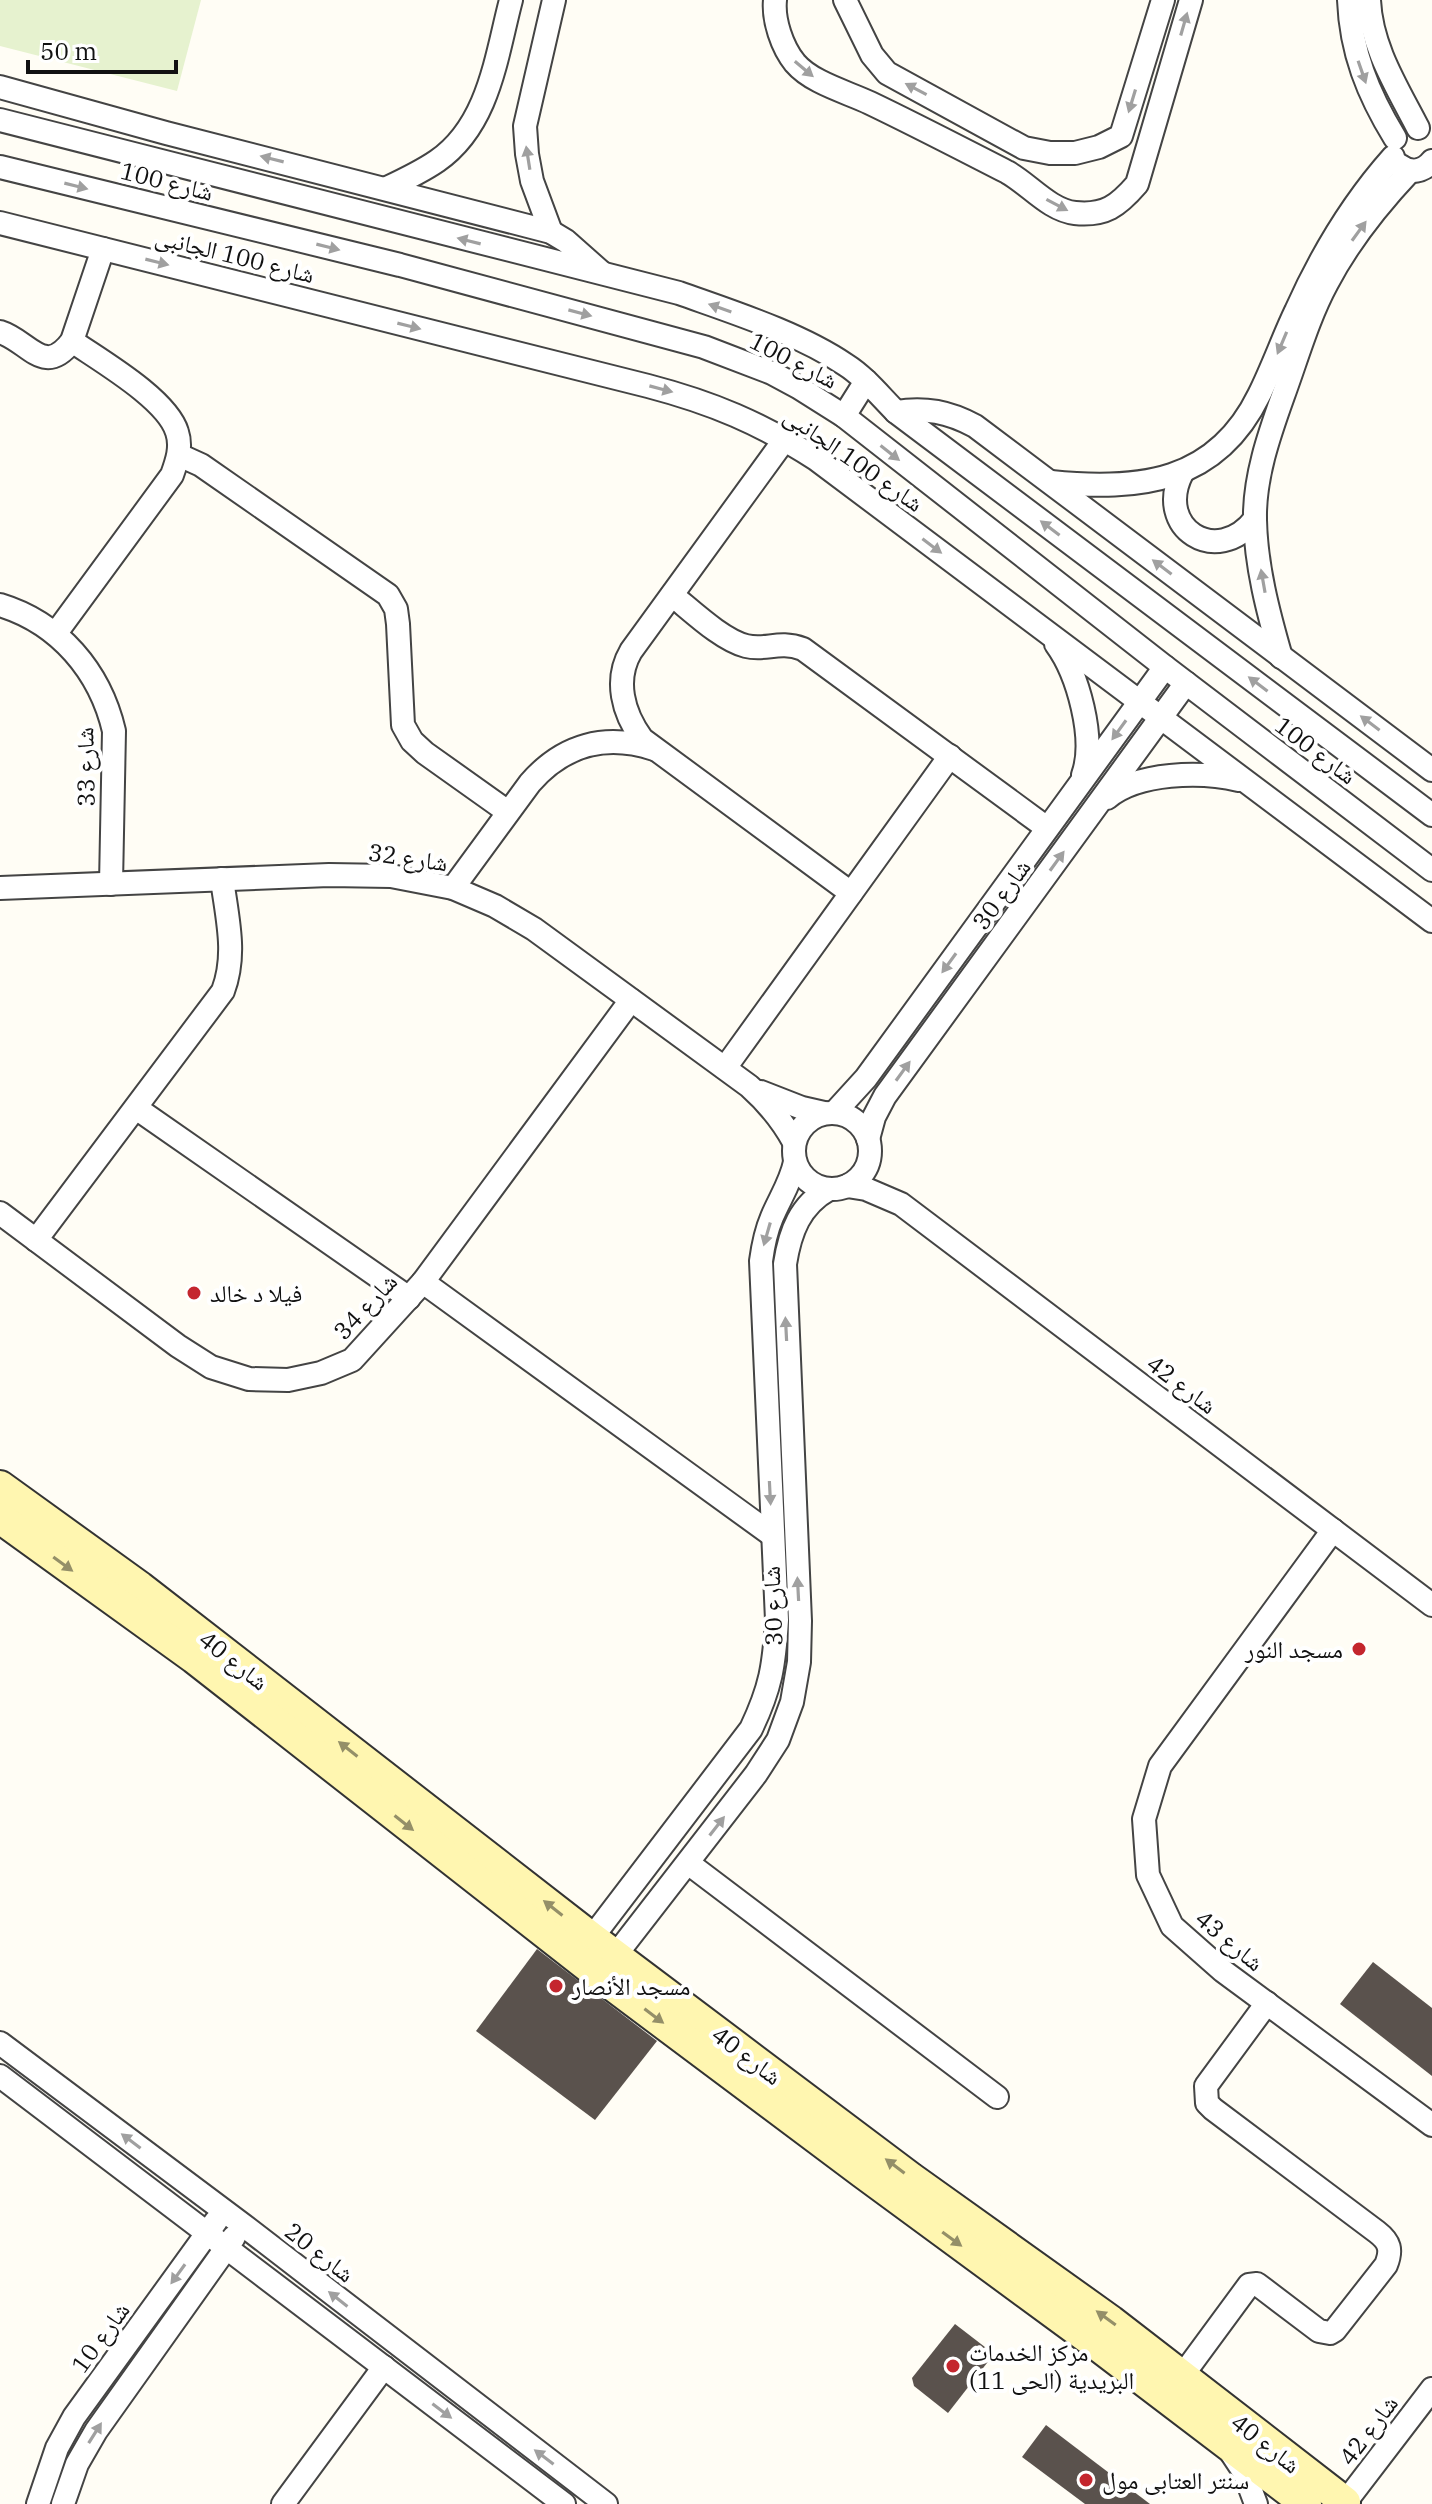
<svg xmlns="http://www.w3.org/2000/svg" width="1432" height="2504" viewBox="0 0 1432 2504" font-family="'IBM Plex Serif','Noto Naskh Arabic',serif">
	<style>
		.pitch { fill: #e6f2cf }
		.building { fill: #5a524d }
		.lines { fill: none; stroke-linecap: round; stroke-linejoin: round }
		.street-casing { stroke: #444; stroke-width: 26 }
		.secondary-casing { stroke: #333; stroke-width: 34 }
		.street { stroke: #fff; stroke-width: 22 }
		.secondary { stroke: #fff6b0; stroke-width: 30 }
		.oneway { fill: #a0a0a0 }
		.oneway2 { fill: #948f68 }
		.poi-dot { fill: #c4262e; stroke: #fff; stroke-width: 3 }
		.labels { text-anchor: middle; dominant-baseline: central; stroke-width: 8; stroke-linejoin: round; paint-order: stroke }
		.street-label { font-size: 24px; fill: #111; stroke: #fff }
		.poi-label { font-size: 24px; fill: #111; stroke: #fff; text-anchor: start }
	</style>
	<rect width="100%" height="100%" fill="#fffdf5"/>
	<!-- pitch -->
	<polygon class="pitch" points="0,0 201,0 177,91 0,46"/>
	<!-- building -->
	<g class="building">
		<polygon points="537,1949 657,2041 595,2120 476,2031"/>
		<polygon points="1373,1962 1432,2008 1432,2076 1340,2004"/>
		<polygon points="955,2324 994,2354 948,2413 914,2386 912,2378"/>
		<polygon points="1046,2425 1150,2504 1085,2504 1022,2457"/>
	</g>
	<g class="lines">
		<!-- street casing -->
		<g class="street-casing">
			<g id="street">
				<path d="M775,0C773,20 782,47 795,63C812,83 847,92 870,103C916,125 962,149 1007,172C1029,184 1049,210 1075,213C1105,216 1118,206 1137,184L1191,0"/>
				<polyline points="845,0 872,55 887,73 1024,148 1050,153 1075,153 1099,147 1121,136 1163,0"/>
				<path d="M1349,0C1351,52 1368,94 1395,138"/>
				<path d="M1369,0C1371,47 1397,87 1418,128"/>
				<polyline points="0,87 166,133 551,232 566,241 601,272"/>
				<path d="M0,120L679,293C732,312 799,333 846,365C865,377 880,396 896,412L1432,815"/>
				<path d="M1399,165C1411,174 1423,172 1432,161"/>
				<polyline points="0,167 400,265 704,347 772,373 798,387 844,416 1165,667 1432,870"/>
				<path d="M387,188C404,180 421,172 437,161C489,125 496,57 511,0"/>
				<path d="M0,223L648,386C713,403 760,423 816,459L1432,921"/>
				<polyline points="551,232 532,181 527,154 525,126 554,0"/>
				<path d="M0,332C29,341 44,378 72,341L103,249"/>
				<path d="M896,412C925,407 949,412 975,426L1432,770"/>
				<polyline points="844,416 866,381"/>
				<path d="M785,439L631,651C614,680 623,713 642,739L851,893"/>
				<polyline points="179,455 201,465 388,595 396,609 398,624 403,725 412,741 425,753 508,812"/>
				<path d="M1182,473C1154,528 1217,568 1255,519"/>
				<path d="M1051,482C1139,491 1216,483 1259,395C1273,367 1283,338 1296,311C1321,255 1352,203 1393,157"/>
				<path d="M672,595C692,611 722,640 746,646C767,651 778,640 803,649L1047,828"/>
				<path d="M0,605C59,623 100,671 114,731L111,884"/>
				<path d="M56,633L172,475C177,461 182,447 177,432C167,399 101,361 72,341"/>
				<path d="M1056,644C1078,674 1096,739 1083,775"/>
				<path d="M1281,657C1268,612 1256,566 1255,520C1254,478 1269,435 1283,396C1297,358 1308,318 1327,283C1349,241 1378,205 1410,171"/>
				<path d="M1107,798C1138,772 1201,771 1239,780"/>
				<path d="M0,888L329,875L391,876L453,888L495,906L534,929L749,1086C768,1103 782,1120 794,1142"/>
				<path d="M453,888L530,783C563,745 605,733 654,749"/>
				<polyline points="725,1068 950,756"/>
				<polyline points="761,1092 802,1108 824,1113"/>
				<polyline points="136,1108 409,1298"/>
				<polyline points="835,1112 866,1078 1165,667"/>
				<circle cx="832" cy="1151" r="38"/>
				<polyline points="868,1139 874,1117 885,1096 1186,683"/>
				<polyline points="847,1186 866,1189 901,1204 1432,1605"/>
				<polyline points="0,1213 178,1346 211,1367 249,1379 288,1380 321,1373 352,1360 423,1282 631,1000"/>
				<path d="M36,1240L223,991C237,954 227,918 222,879"/>
				<polyline points="423,1282 772,1535"/>
				<polyline points="1333,1530 1160,1766 1144,1819 1148,1875 1172,1926 1223,1971 1432,2125"/>
				<polyline points="688,1863 997,2097"/>
				<path d="M584,1948L751,1729C771,1687 774,1666 777,1620L761,1261C763,1246 766,1231 772,1217C780,1198 791,1182 795,1162"/>
				<path d="M608,1965L756,1774L778,1740L792,1702L799,1662L800,1621L785,1264C790,1232 800,1205 829,1189"/>
				<polyline points="0,2043 243,2225 606,2504"/>
				<polyline points="0,2076 564,2504"/>
				<path d="M1182,2376L1249,2285L1257,2284L1319,2331L1330,2333L1335,2330L1386,2265C1392,2250 1390,2242 1377,2232L1213,2109L1207,2103L1206,2086L1267,2003"/>
				<polyline points="1232,2454 1244,2472 1256,2504"/>
				<polyline points="38,2504 57,2448 74,2417 216,2221"/>
				<polyline points="63,2504 77,2464 96,2431 234,2237"/>
				<polyline points="283,2504 384,2367"/>
				<polyline points="1344,2504 1432,2389"/>
			</g>
		</g>
		<!-- secondary casing -->
		<g class="secondary-casing">
			<g id="secondary">
				<polyline points="0,1486 140,1587 592,1938 911,2178 1111,2321 1345,2502"/>
				<polyline points="0,1518 194,1658 600,1976 863,2173 1089,2339 1306,2504"/>
			</g>
		</g>
		<!-- street -->
		<use href="#street" class="street"/>
		<!-- secondary -->
		<use href="#secondary" class="secondary"/>
	</g>
	<!-- one-way arrows -->
	<defs><path id="oneway-solid" d="M-6-.8H1V-3.2L6.5 0L1 3.2V.8H-6Z" transform="scale(2)"/></defs>
	<g class="oneway">
		<use href="#oneway-solid" transform="translate(1184 24) rotate(-74)"/>
		<use href="#oneway-solid" transform="translate(804 69) rotate(40)"/>
		<use href="#oneway-solid" transform="translate(1362 72) rotate(71)"/>
		<use href="#oneway-solid" transform="translate(916 89) rotate(-152)"/>
		<use href="#oneway-solid" transform="translate(1132 101) rotate(107)"/>
		<use href="#oneway-solid" transform="translate(528 158) rotate(-99)"/>
		<use href="#oneway-solid" transform="translate(272 159) rotate(-166)"/>
		<use href="#oneway-solid" transform="translate(76 186) rotate(14)"/>
		<use href="#oneway-solid" transform="translate(1057 205) rotate(28)"/>
		<use href="#oneway-solid" transform="translate(1359 231) rotate(-54)"/>
		<use href="#oneway-solid" transform="translate(469 241) rotate(-166)"/>
		<use href="#oneway-solid" transform="translate(328 247) rotate(14)"/>
		<use href="#oneway-solid" transform="translate(157 262) rotate(14)"/>
		<use href="#oneway-solid" transform="translate(720 308) rotate(-161)"/>
		<use href="#oneway-solid" transform="translate(580 313) rotate(15)"/>
		<use href="#oneway-solid" transform="translate(409 326) rotate(14)"/>
		<use href="#oneway-solid" transform="translate(1282 343) rotate(113)"/>
		<use href="#oneway-solid" transform="translate(661 389) rotate(15)"/>
		<use href="#oneway-solid" transform="translate(890 453) rotate(38)"/>
		<use href="#oneway-solid" transform="translate(1050 528) rotate(-143)"/>
		<use href="#oneway-solid" transform="translate(932 546) rotate(37)"/>
		<use href="#oneway-solid" transform="translate(1162 567) rotate(-143)"/>
		<use href="#oneway-solid" transform="translate(1263 581) rotate(-100)"/>
		<use href="#oneway-solid" transform="translate(1258 684) rotate(-143)"/>
		<use href="#oneway-solid" transform="translate(1370 723) rotate(-143)"/>
		<use href="#oneway-solid" transform="translate(1119 730) rotate(126)"/>
		<use href="#oneway-solid" transform="translate(1057 861) rotate(-54)"/>
		<use href="#oneway-solid" transform="translate(949 963) rotate(126)"/>
		<use href="#oneway-solid" transform="translate(903 1071) rotate(-54)"/>
		<use href="#oneway-solid" transform="translate(767 1234) rotate(106)"/>
		<use href="#oneway-solid" transform="translate(786 1329) rotate(-93)"/>
		<use href="#oneway-solid" transform="translate(770 1493) rotate(87)"/>
		<use href="#oneway-solid" transform="translate(798 1589) rotate(-93)"/>
		<use href="#oneway-solid" transform="translate(717 1826) rotate(-52)"/>
		<use href="#oneway-solid" transform="translate(131 2141) rotate(-143)"/>
		<use href="#oneway-solid" transform="translate(178 2274) rotate(126)"/>
		<use href="#oneway-solid" transform="translate(338 2299) rotate(-142)"/>
		<use href="#oneway-solid" transform="translate(442 2411) rotate(37)"/>
		<use href="#oneway-solid" transform="translate(95 2433) rotate(-58)"/>
		<use href="#oneway-solid" transform="translate(544 2457) rotate(-143)"/>
	</g>
	<g class="oneway2">
		<use href="#oneway-solid" transform="translate(63 1564) rotate(36)"/>
		<use href="#oneway-solid" transform="translate(348 1749) rotate(-142)"/>
		<use href="#oneway-solid" transform="translate(404 1823) rotate(38)"/>
		<use href="#oneway-solid" transform="translate(553 1908) rotate(-142)"/>
		<use href="#oneway-solid" transform="translate(654 2016) rotate(37)"/>
		<use href="#oneway-solid" transform="translate(895 2166) rotate(-143)"/>
		<use href="#oneway-solid" transform="translate(952 2239) rotate(36)"/>
		<use href="#oneway-solid" transform="translate(1106 2318) rotate(-144)"/>
	</g>
	<!-- markers -->
	<g class="poi-dot">
		<circle cx="194" cy="1293" r="8"/>
		<circle cx="1359" cy="1649" r="8"/>
		<circle cx="556" cy="1986" r="8"/>
		<circle cx="953" cy="2366" r="8"/>
		<circle cx="1086" cy="2480" r="8"/>
	</g>
	<g class="labels">
		<!-- street labels -->
		<g class="street-label">
			<text transform="translate(167 181) rotate(14)">شارع 100</text>
			<text transform="translate(235 255) rotate(14)">شارع 100 الجانبى</text>
			<text transform="translate(794 360) rotate(27)">شارع 100</text>
			<text transform="translate(854 459) rotate(35)">شارع 100 الجانبى</text>
			<text transform="translate(1316 750) rotate(37)">شارع 100</text>
			<text transform="translate(85 767) rotate(-91)">شارع 33</text>
			<text transform="translate(408 857) rotate(8)">شارع 32</text>
			<text transform="translate(1001 894) rotate(-54)">شارع 30</text>
			<text transform="translate(365 1306) rotate(-47)">شارع 34</text>
			<text transform="translate(1182 1384) rotate(37)">شارع 42</text>
			<text transform="translate(772 1606) rotate(-92)">شارع 30</text>
			<text transform="translate(234 1660) rotate(38)">شارع 40</text>
			<text transform="translate(1230 1940) rotate(40)">شارع 43</text>
			<text transform="translate(747 2055) rotate(37)">شارع 40</text>
			<text transform="translate(320 2252) rotate(38)">شارع 20</text>
			<text transform="translate(100 2337) rotate(-54)">شارع 10</text>
			<text transform="translate(1368 2430) rotate(-53)">شارع 42</text>
			<text transform="translate(1266 2443) rotate(38)">شارع 40</text>
		</g>
		<!-- poi labels -->
		<g class="poi-label">
			<text x="210" y="1293">فيلا د خالد</text>
			<text x="1343" y="1649" text-anchor="end">مسجد النور</text>
			<text x="572" y="1986">مسجد الأنصار</text>
			<text x="969" y="2352">مركز الخدمات<tspan x="969" dy="28">البريدية (الحى 11)</tspan></text>
			<text x="1102" y="2480">سنتر العتابى مول</text>
		</g>
	</g>
	<!-- scale -->
	<path d="M28 60v12h148v-12" fill="none" stroke="#111111" stroke-width="4"/>
	<text x="40" y="60" font-size="24" fill="#111111" stroke="#ffffff" stroke-width="6" paint-order="stroke">50 m</text>
</svg>
